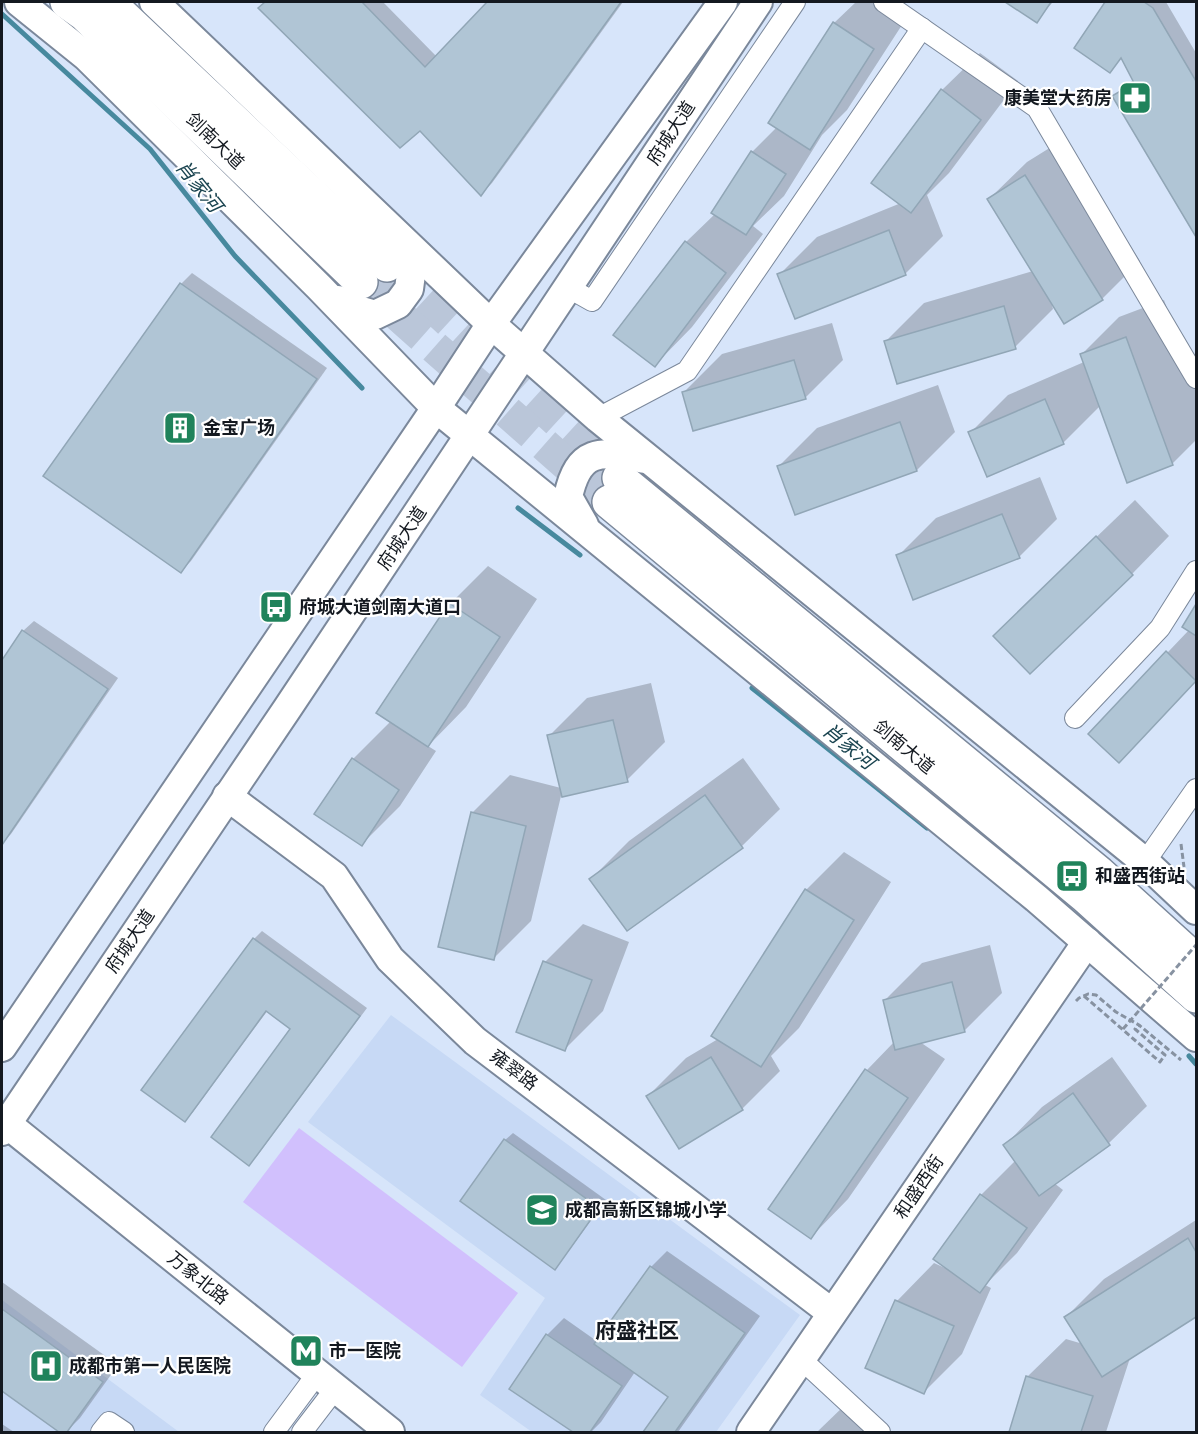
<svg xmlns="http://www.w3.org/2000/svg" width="1198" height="1434" viewBox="0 0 1198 1434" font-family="'Fira Sans Condensed','Noto Sans SC',sans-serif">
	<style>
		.built { fill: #c7d9f5 }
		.green { fill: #d1c0fd }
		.shadow { fill: #0003 }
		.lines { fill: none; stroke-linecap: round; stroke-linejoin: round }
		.stream { stroke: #47899e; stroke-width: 5 }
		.building { fill: #b0c5d5; stroke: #91a6b6; stroke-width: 1.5 }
		.highway-tunnel { stroke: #bac6d9; stroke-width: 33; stroke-dasharray: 33 16; stroke-linecap: butt }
		.street-casing { stroke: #7b889b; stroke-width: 22 }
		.secondary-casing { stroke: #7b889b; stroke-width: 32 }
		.highway-casing { stroke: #7b889b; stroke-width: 36 }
		.path { stroke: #8792a1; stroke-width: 3; stroke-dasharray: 6 3; stroke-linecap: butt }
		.street { stroke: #fff; stroke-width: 20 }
		.secondary { stroke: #fff; stroke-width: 28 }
		.highway { stroke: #fff; stroke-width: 33 }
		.path-bridge { stroke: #8792a1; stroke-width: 3; stroke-dasharray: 6 3; stroke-linecap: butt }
		.labels { text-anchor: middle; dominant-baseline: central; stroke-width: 4.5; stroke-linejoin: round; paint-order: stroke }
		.poi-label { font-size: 18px; font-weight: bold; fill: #141920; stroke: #fff; text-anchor: start }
		.street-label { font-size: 18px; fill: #141920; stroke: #fff }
		.water-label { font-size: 20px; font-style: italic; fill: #1a4450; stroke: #fff }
		.quarter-label { font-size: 21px; font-weight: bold; fill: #141920; stroke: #fff }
	</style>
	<rect width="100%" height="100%" fill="#d7e5fa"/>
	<!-- built -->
	<g class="built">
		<polygon points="391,1015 800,1315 716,1432 532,1432 480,1395 545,1298 308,1122"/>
		<polygon points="2,1300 179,1432 2,1432"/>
	</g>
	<!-- green -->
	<polygon class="green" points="299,1128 518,1293 462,1367 243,1202"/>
	<!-- shadow -->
	<g class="shadow">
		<polygon points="267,2 383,2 437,57 489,2 623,2 492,183 481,194 420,129 261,8"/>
		<polygon points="856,2 897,2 911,11 847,110 822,135 784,196 753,226 763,234 692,327 655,365 686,242 715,214 752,152 777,127 834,23"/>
		<polygon points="1008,2 1053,2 1036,21"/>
		<polygon points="1106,2 1166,2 1196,53 1196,234 1114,96 1125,85 1134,80 1122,58 1109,71 1076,48"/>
		<polygon points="980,53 1018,81 949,173 927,195 943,236 905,274 779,275 817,237 901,203 942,90"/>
		<polygon points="1064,139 1140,261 1102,299 1051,301 1053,309 1015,347 886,341 924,303 1033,271 989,199 1027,162"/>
		<polygon points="192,273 327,368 191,561 181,571 46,476 182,283"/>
		<polygon points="1164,300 1196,389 1196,440 1172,464 1100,406 1063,443 988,475 970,433 1008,395 1084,362 1081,355 1119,317"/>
		<polygon points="832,323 843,360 805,398 684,392 722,354"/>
		<polygon points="938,385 955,432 917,470 779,466 817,428"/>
		<polygon points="1040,477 1057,519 1019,557 898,556 936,518"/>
		<polygon points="1135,500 1169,536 1132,574 1033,598"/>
		<polygon points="488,566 537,599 466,707 428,746 436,751 400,806 362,844 353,759 391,721 450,604"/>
		<polygon points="1196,607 1196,681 1119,761 1090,734 1189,630 1184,626"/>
		<polygon points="34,621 118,678 11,834 2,843 2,663 23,631"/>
		<polygon points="651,683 665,742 627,780 561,796 531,921 493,959 472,813 510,775 561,788 549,736 587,698"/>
		<polygon points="743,758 780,809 742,846 591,879 629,841"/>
		<polygon points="844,852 891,882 799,1028 771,1056 780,1071 742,1109 648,1096 686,1058 718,1039 806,890"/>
		<polygon points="583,924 629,942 603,1011 565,1049 545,962"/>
		<polygon points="262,931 367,1008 257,1156 249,1164 292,1029 268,1010 193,1112 185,1120 144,1089 254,939"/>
		<polygon points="990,945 1002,993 964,1031 920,1042 945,1059 848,1199 811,1237 770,1209 867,1070 895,1041 884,1001 922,963"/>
		<polygon points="1112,1057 1147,1106 1109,1143 1054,1183 1063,1190 1017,1253 985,1285 991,1288 962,1354 924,1392 897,1301 934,1263 945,1268 981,1195 1016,1160 1005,1145 1042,1107"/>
		<polygon points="513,1133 606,1200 562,1260 554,1268 505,1140"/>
		<polygon points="1196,1220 1196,1315 1130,1358 1106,1432 1010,1432 1028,1376 1066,1339 1083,1344 1066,1317 1104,1279"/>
		<polygon points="667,1251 760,1316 678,1432 645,1432 670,1397 635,1372 601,1422 591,1432 576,1432 511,1388 547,1335 564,1318 598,1342 651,1267"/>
		<polygon points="2,1282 118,1365 80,1418 66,1432 62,1432 2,1390"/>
		<polygon points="846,1404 882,1432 817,1432"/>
		<polygon points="2,1424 14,1432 2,1432"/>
	</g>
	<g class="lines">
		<!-- stream -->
		<g class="stream">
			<polyline points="2,14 150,149 235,256 362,388"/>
			<polyline points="518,508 580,555"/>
			<polyline points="752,688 927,828"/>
			<polyline points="1189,1056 1196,1064"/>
		</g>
	</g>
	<!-- building -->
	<g class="building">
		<polygon points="265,2 362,2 425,67 487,2 621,2 481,196 420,131 400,148 258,8"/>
		<polygon points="1005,2 1051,2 1037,23"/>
		<polygon points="1105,2 1144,2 1153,8 1196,81 1196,237 1112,96 1134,83 1121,58 1110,73 1074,48"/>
		<polygon points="833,22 874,49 810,150 768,123"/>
		<polygon points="941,89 981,120 911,213 871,183"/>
		<polygon points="751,151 786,174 746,235 711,213"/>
		<polygon points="1025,175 1103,300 1064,324 987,199"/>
		<polygon points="889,230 906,275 795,319 777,274"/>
		<polygon points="685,241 726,273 655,367 613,335"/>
		<polygon points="180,283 317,379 181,573 43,476"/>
		<polygon points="1004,306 1016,349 897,384 884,341"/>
		<polygon points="1126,337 1173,465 1127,483 1080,354"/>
		<polygon points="794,360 806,399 693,431 682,392"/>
		<polygon points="1045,399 1064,444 987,477 968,432"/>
		<polygon points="900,422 917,471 795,515 777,466"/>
		<polygon points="1002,514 1020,558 913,600 896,555"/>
		<polygon points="1096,536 1133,575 1030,674 993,636"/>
		<polygon points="449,603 500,637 428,747 376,713"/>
		<polygon points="1196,604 1196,636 1182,627"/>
		<polygon points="22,630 108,689 2,845 2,660"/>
		<polygon points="1166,651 1196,681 1119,763 1088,734"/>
		<polygon points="613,720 628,782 562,797 547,735"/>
		<polygon points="352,758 399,790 362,846 314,814"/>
		<polygon points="705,795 743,848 627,931 589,879"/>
		<polygon points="471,812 526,826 494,960 438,947"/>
		<polygon points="805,889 854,920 761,1067 711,1036"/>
		<polygon points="253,938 360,1016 249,1166 211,1137 290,1029 266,1011 185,1122 141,1090"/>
		<polygon points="543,961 592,980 565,1051 516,1032"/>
		<polygon points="952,982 965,1032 895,1050 883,1000"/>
		<polygon points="711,1057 743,1110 679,1149 646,1096"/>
		<polygon points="865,1069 908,1098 811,1239 768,1209"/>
		<polygon points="1073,1093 1110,1145 1039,1196 1003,1145"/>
		<polygon points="504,1139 599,1208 555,1270 460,1201"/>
		<polygon points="980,1194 1027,1228 980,1293 933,1259"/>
		<polygon points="1188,1238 1196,1252 1196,1317 1102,1377 1064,1317"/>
		<polygon points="650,1266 745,1333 675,1432 643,1432 668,1397 594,1344"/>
		<polygon points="895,1300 954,1326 924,1394 865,1368"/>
		<polygon points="2,1309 103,1382 67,1432 59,1432 2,1391"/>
		<polygon points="546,1334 622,1386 590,1432 573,1432 509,1389"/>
		<polygon points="1026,1376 1093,1396 1081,1432 1009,1432"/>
	</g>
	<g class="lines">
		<!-- highway-tunnel -->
		<g class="highway-tunnel">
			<polyline points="389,266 616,475"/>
			<polyline points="361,282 609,502"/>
		</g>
		<!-- street casing -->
		<g class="street-casing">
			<g id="street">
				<polyline points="884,2 1037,108 1196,378"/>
				<polyline points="569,288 592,301 795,2"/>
				<polyline points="598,418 687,371 922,28"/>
				<polyline points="1075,718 1160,628 1196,571"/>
				<polyline points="1145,862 1196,789"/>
				<polyline points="801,1359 880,1432"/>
				<polyline points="101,1432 109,1422 124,1432"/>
				<polyline points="274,1432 317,1374"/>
				<polyline points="302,1432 335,1389"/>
			</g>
		</g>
		<!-- secondary casing -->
		<g class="secondary-casing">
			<g id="secondary">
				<polyline points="19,2 86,56 319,287 436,408 1036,898 1196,1037"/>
				<polyline points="154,2 491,324 598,418 1145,862 1196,910"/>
				<polyline points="338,300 351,308 375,315 398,304 409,289 411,274 395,240"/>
				<path d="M584,525L568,497C579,445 603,452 646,459"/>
				<polyline points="227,796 334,876 390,959 475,1041 832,1313"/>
				<polyline points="2,1047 436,408 491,324 723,2"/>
				<polyline points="2,1120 390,1432"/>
				<polyline points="2,1131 287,709 758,2"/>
				<polyline points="751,1432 1087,942"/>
			</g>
		</g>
		<!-- highway casing -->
		<g class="highway-casing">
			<g id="highway">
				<polyline points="67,2 84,14 361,282"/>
				<polyline points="108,2 387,265"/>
				<polyline points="619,478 1099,873 1196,961"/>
				<polyline points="609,502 1085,896 1196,996"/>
			</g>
		</g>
		<!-- path -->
		<g class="path">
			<polyline points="1181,844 1184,867"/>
			<polyline points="1084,996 1160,1062 1165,1055 1135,1029 1139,1025"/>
			<polyline points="1076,1001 1079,998 1088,994 1096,995 1116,1012 1139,1025 1181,1060"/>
		</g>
		<!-- street -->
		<use href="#street" class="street"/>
		<!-- secondary -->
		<use href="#secondary" class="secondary"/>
		<!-- highway -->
		<use href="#highway" class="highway"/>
		<!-- path-bridge -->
		<polyline class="path-bridge" points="1123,1029 1196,945"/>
	</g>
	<!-- icons -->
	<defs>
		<g id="pharmacy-square" transform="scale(1.725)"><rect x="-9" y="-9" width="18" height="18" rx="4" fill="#20835b" stroke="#fff"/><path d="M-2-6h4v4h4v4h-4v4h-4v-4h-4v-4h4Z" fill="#fff"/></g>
		<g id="building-square" transform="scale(1.725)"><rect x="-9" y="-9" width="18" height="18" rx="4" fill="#20835b" stroke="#fff"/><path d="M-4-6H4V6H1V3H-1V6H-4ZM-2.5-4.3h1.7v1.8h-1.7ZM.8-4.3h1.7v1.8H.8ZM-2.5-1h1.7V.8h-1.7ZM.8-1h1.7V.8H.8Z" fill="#fff"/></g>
		<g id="bus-square" transform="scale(1.725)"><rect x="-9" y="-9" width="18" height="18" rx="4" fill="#20835b" stroke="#fff"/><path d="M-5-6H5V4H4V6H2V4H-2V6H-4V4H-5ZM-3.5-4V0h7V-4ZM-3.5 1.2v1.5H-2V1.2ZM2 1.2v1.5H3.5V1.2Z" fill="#fff"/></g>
		<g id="school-square" transform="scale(1.725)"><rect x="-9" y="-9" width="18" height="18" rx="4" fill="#20835b" stroke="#fff"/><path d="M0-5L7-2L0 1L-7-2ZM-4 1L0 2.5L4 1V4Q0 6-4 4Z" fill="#fff"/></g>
		<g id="metro-square" transform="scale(1.725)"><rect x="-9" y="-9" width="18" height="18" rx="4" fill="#20835b" stroke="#fff"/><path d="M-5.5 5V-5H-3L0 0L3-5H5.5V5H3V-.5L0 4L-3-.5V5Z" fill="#fff"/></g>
		<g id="hospital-square" transform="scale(1.725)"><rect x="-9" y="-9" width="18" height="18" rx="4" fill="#20835b" stroke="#fff"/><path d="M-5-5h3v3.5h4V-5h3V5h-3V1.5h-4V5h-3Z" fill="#fff"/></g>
	</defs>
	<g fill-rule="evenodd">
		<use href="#pharmacy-square" x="1135" y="98"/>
		<use href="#building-square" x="180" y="428"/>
		<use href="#bus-square" x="276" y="607"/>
		<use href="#bus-square" x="1072" y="876"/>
		<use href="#school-square" x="542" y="1210"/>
		<use href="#metro-square" x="306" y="1351"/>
		<use href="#hospital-square" x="46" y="1366"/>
	</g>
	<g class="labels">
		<!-- poi labels -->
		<g class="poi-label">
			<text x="1112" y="98" text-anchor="end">康美堂大药房</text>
			<text x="203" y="428">金宝广场</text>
			<text x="299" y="607">府城大道剑南大道口</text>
			<text x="1095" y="876">和盛西街站</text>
			<text x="565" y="1210">成都高新区锦城小学</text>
			<text x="329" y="1351">市一医院</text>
			<text x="69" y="1366">成都市第一人民医院</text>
		</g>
		<!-- street labels -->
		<g class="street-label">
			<text transform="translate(671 133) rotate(-57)">府城大道</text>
			<text transform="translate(215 141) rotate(44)">剑南大道</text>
			<text transform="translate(402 538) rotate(-56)">府城大道</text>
			<text transform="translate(904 747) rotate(40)">剑南大道</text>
			<text transform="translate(130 941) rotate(-56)">府城大道</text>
			<text transform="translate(514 1070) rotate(37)">雍翠路</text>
			<text transform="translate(919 1187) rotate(-56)">和盛西街</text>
			<text transform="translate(198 1278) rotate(39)">万象北路</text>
		</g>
		<!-- water labels -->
		<g class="water-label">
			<text transform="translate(199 186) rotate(51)">肖家河</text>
			<text transform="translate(849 746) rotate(39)">肖家河</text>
		</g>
		<!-- quarter labels -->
		<g class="quarter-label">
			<text x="637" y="1331">府盛社区</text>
		</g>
	</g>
	<!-- border -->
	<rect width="1198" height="1434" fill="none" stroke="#141920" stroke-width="6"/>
</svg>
